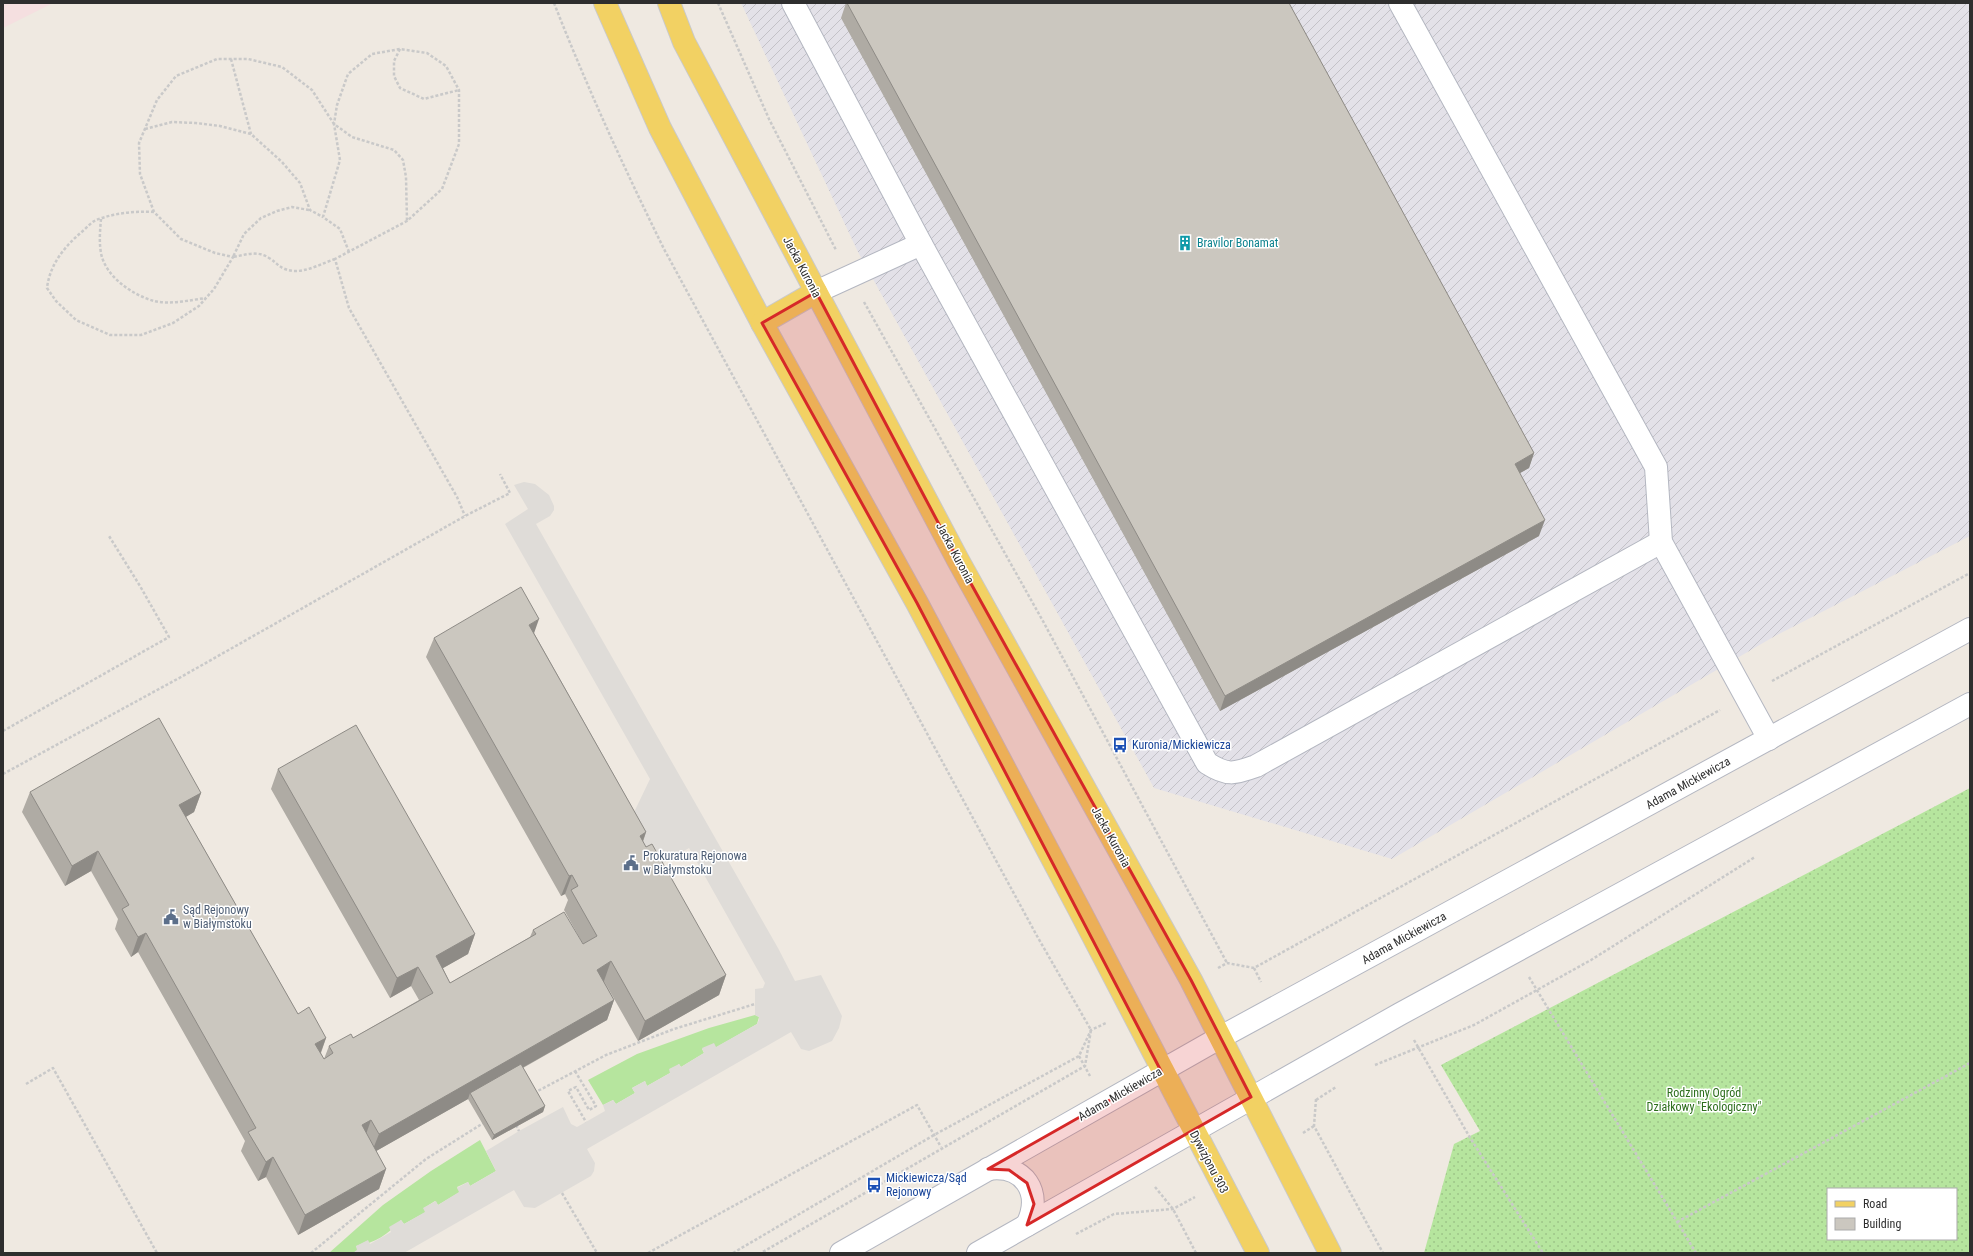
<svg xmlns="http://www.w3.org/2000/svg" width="1973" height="1256" viewBox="0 0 1973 1256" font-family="'Roboto Condensed',sans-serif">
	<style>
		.industrial { fill: url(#industrial-furrows) }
		.medical { fill: #f5dfe0 }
		.grass { fill: #b6e59e }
		.garden { fill: url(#garden-dots); fill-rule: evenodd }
		.plaza { fill: #dfdcd8 }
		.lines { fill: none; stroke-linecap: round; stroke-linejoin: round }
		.minor-casing { stroke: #b4b7c1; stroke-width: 24 }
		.major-casing { stroke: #c9c9c9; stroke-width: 24 }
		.path { stroke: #c9c9c9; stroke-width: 2.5; stroke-dasharray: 3 2; stroke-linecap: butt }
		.minor { stroke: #fff; stroke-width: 22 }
		.major { stroke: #f2d163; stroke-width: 22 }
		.wall { fill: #afaba4 }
		.shaded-wall { fill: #8e8b86 }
		.building { fill: #cbc7bf; stroke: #8e8b86 }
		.marked { fill: #d62828; fill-opacity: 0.2; stroke: #d62828; stroke-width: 3; stroke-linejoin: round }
		.labels { text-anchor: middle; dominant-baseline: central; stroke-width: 3; stroke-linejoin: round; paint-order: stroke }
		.culture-label { font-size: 12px; fill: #0d838f; stroke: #fff; text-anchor: start }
		.street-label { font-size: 12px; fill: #2e2e2e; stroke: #fff }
		.transit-label { font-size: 12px; fill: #164399; stroke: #fff; text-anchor: start }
		.service-label { font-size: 12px; fill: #4e5e75; stroke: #fff; text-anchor: start }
		.park-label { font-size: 12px; fill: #2c6e1b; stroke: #fff }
	</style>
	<defs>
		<pattern id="industrial-furrows" width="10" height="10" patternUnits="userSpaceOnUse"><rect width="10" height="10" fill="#e3e1e8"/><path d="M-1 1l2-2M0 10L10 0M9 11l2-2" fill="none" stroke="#c3c1c7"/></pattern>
		<pattern id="garden-dots" width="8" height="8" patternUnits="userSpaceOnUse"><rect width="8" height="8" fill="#b6e59e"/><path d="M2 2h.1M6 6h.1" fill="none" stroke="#9dc588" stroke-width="1.8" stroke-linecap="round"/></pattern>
	</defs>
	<rect width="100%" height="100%" fill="#efe9e1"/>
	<!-- industrial -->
	<polygon class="industrial" points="741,3 1970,3 1970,536 1775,636 1392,859 1154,788 858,252"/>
	<!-- medical -->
	<polygon class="medical" points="3,3 53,3 3,28"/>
	<!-- grass -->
	<g class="grass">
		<polygon points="755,1015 759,1017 757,1024 715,1048 702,1049 704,1053 681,1067 679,1064 670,1073 647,1086 645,1081 632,1088 635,1093 616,1104 613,1100 603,1105 588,1080 637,1054 709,1028"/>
		<path d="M480,1140L496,1171L470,1186L468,1182L457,1187L460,1192L438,1205L435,1201L424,1208L426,1212L404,1224L401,1220C389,1234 375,1243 356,1246L358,1250L353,1253H329L383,1205L431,1171Z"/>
	</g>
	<!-- garden -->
	<path class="garden" d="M1970,788V1253H1424L1454,1144L1480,1131L1441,1065ZM1828,1189H1956V1239H1828Z"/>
	<!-- plaza -->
	<polygon class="plaza" points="524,482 535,484 549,495 554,506 554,510 550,516 536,524 778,948 795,981 821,975 842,1016 839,1028 832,1041 809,1051 801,1049 791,1032 587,1149 595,1163 594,1171 591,1176 535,1208 524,1207 514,1190 404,1253 353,1253 357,1250 356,1246 368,1240 370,1244 391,1232 389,1227 401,1220 404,1224 425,1212 423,1208 436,1201 438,1205 459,1192 457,1188 468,1182 470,1186 496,1171 486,1151 519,1131 563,1107 571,1124 577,1127 605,1111 603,1105 613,1100 616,1104 635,1093 632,1088 645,1081 647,1086 670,1073 669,1069 679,1064 681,1067 704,1053 702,1048 714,1043 716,1047 757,1024 759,1020 759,1017 755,1015 755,989 763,988 765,983 689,848 653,869 626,829 650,779 505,524 528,509 514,485"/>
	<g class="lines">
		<!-- minor casing -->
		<g class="minor-casing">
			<g id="minor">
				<path d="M793,3L921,244L1207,763C1227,776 1234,774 1256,766L1661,542"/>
				<polyline points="1400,3 1656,467 1661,542 1769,739"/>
				<polyline points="816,292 921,244"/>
				<path d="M988,1169C1024,1164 1043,1192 1027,1225"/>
				<polyline points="841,1253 1221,1037 1970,629"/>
				<polyline points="978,1253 1400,1014 1970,704"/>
			</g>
		</g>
		<!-- major casing -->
		<g class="major-casing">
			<g id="major">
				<polyline points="605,3 660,128 762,323 917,603 1080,911 1258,1253"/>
				<polyline points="669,3 684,42 959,562 1191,980 1330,1253"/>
				<polyline points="762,323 816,292"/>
			</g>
		</g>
		<!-- path -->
		<g class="path">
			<path d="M554,3C587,87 624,168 664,249L1037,936L1091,1030L1085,1066L761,1253"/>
			<polyline points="718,3 769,119 836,250"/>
			<polyline points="400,49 394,61 394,76 400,88 424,99 459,90"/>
			<polyline points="231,59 251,134"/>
			<polyline points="145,129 172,122 196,123 220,126 251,134 282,162 300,183 310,210 323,217"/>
			<path d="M309,210L292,207L277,211L261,218L244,234L233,257C245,255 258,250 269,258C279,264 279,269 293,271C307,272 323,263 335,259"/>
			<path d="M154,212C134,211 115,213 96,220C92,222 88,226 84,230C66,245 50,263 47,288L56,301L76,320L110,335H141L173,323L199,306L214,289L233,257L215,253L181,239L154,212L140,174L139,143L157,100L176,76L217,59H248L282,67L312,90L334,124L352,137L394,150L403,160L406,177L407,221"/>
			<path d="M101,219C100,230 99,242 101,253C105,276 132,295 154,301C170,305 190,300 206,298"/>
			<polyline points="349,252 340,229 323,217 340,160 334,124 337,105 348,74 372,54 400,49 427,53 446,66 459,90 459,144 442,189 407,221 335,259 349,308 457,497 465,516"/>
			<polyline points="864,302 1044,623 1227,963"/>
			<polyline points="1772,681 1970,573"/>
			<polyline points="3,731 169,637 140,586 109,536"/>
			<polyline points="3,774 181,677 465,516 510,493 500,474"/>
			<polyline points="1218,968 1227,963 1254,968 1720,710"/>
			<polyline points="1254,968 1261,982"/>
			<polyline points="1529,977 1696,1253"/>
			<polyline points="1414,1040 1469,1136 1543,1253"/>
			<polyline points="1079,1056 1090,1076"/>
			<polyline points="1375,1065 1474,1025 1591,960 1755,857"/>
			<polyline points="575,1071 596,1106 589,1110 576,1087 568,1091 586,1122"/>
			<polyline points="26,1084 53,1068 157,1253"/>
			<polyline points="534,1093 606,1055 674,1029 755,1004"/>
			<polyline points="1316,1099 1314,1126 1383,1253"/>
			<polyline points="1316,1100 1336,1087"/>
			<polyline points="516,1125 519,1131"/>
			<polyline points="1303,1133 1314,1126"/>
			<polyline points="1155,1187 1173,1209 1196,1253"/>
			<polyline points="562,1193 597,1253"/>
			<polyline points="1677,1222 1970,1063"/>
			<polyline points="1076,1234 1114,1214 1173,1209 1195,1197"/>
			<polyline points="311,1253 426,1159 485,1122"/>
			<polyline points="648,1253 917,1105 941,1147"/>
			<polyline points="733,1253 934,1135 1079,1056 1091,1030 1106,1023"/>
		</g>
		<!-- minor -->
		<use href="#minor" class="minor"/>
		<!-- major -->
		<use href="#major" class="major"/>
	</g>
	<!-- wall -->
	<g class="wall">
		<polygon points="846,3 1289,3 1534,453 1529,468 1520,473 1539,536 1220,711 841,18"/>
		<polygon points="534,633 646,832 643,842 646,847 726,975 719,995 638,1041 604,981 614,1000 607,1020 523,1068 545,1106 543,1112 492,1140 468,1099 376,1151 386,1169 379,1189 298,1235 266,1177 258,1181 241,1151 245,1141 138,952 131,957 115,929 118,919 91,871 65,886 22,812 30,792 201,793 194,812 186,817 298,1014 326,1038 321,1053 324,1059 329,1046 353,1038 419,1000 411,986 390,998 271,789 278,769 475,934 468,954 443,968 450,983 530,937 533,930 583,944 564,910 568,900 565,894 561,896 426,657 434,638"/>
	</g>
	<!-- shaded-wall -->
	<g class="shaded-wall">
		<polygon points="1534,453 1529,468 1509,479 1515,464"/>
		<polygon points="1545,520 1539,536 1220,711 1225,696"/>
		<polygon points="539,619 532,639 529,625"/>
		<polygon points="201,793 194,812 172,825 179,805"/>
		<polygon points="646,832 639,852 640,836"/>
		<polygon points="98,851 91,871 65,886 72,866"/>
		<polygon points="572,875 565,894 561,896 569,876"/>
		<polygon points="146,933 138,952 131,957 138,937"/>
		<polygon points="475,934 468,954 429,976 436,956"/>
		<polygon points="611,961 604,981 590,989 597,970"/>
		<polygon points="418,967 411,986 390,998 397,978"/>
		<polygon points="726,975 719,995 638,1041 645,1021"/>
		<polygon points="614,1000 607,1020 472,1096 470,1093 468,1099 371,1154 379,1134"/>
		<polygon points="326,1038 319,1057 315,1044"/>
		<polygon points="545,1106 543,1112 492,1140 494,1135"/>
		<polygon points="371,1120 364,1140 362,1125"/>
		<polygon points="273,1157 266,1177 258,1181 266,1162"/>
		<polygon points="386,1169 379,1189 298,1235 305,1215"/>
	</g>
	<!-- building -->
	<g class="building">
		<polygon points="847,3 1289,3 1534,453 1515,464 1545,520 1225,696"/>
		<polygon points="521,587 539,619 529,625 646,832 640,836 646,847 652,844 726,975 645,1021 611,961 597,970 614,1000 379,1134 371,1120 362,1125 386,1169 305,1215 273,1157 266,1162 248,1132 256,1128 146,933 138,937 122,909 129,905 98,851 72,866 30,792 159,718 201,793 179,805 298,1014 309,1007 326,1038 315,1044 324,1059 333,1053 329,1046 351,1034 353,1038 433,993 418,967 397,978 278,769 356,725 475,934 436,956 450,983 536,934 533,930 564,912 583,944 597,936 571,890 578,886 572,875 569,876 434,638"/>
		<polygon points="521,1064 545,1106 494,1135 470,1093"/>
	</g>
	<!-- marked area -->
	<path class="marked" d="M816,292L959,562L1191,980L1251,1097L1027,1225L1034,1204L1027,1183L1009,1170L988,1169L1161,1071L917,603L762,323Z"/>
	<!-- icons -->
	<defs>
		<g id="building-bare" transform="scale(1.2)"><path d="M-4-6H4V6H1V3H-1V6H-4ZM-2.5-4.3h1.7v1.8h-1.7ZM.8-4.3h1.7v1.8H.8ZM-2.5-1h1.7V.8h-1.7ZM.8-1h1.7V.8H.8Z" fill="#0f9aa8" stroke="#fff" stroke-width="2.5" paint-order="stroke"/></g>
		<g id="bus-bare" transform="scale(1.2)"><path d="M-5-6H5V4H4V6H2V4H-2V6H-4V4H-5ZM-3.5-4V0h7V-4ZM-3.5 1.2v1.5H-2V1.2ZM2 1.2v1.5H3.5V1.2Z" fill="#1a4fb4" stroke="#fff" stroke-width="2.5" paint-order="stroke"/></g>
		<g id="civic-bare" transform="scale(1.2)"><path d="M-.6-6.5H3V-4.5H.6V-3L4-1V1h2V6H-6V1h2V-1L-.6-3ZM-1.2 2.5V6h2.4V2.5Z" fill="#5c6f8a" stroke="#fff" stroke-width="2.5" paint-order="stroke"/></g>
	</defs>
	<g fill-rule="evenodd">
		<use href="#building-bare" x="1185" y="243"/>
		<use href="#bus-bare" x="1120" y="745"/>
		<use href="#civic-bare" x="631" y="863"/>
		<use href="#civic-bare" x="171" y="917"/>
		<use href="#bus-bare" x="874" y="1185"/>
	</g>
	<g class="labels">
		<!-- culture labels -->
		<g class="culture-label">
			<text x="1197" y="243">Bravilor Bonamat</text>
		</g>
		<!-- street labels -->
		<g class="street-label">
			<text transform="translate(802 267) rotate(62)">Jacka Kuronia</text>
			<text transform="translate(955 553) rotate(62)">Jacka Kuronia</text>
			<text transform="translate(1688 783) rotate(-29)">Adama Mickiewicza</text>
			<text transform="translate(1111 837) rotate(61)">Jacka Kuronia</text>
			<text transform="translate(1404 938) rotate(-29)">Adama Mickiewicza</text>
			<text transform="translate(1120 1094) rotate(-30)">Adama Mickiewicza</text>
			<text transform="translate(1209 1162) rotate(62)">Dywizjonu 303</text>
		</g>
		<!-- transit labels -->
		<g class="transit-label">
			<text x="1132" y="745">Kuronia/Mickiewicza</text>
			<text x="886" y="1178">Mickiewicza/Sąd<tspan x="886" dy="14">Rejonowy</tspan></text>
		</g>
		<!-- service labels -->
		<g class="service-label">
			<text x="643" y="856">Prokuratura Rejonowa<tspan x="643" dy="14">w Białymstoku</tspan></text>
			<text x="183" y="910">Sąd Rejonowy<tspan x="183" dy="14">w Białymstoku</tspan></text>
		</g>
		<!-- park labels -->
		<g class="park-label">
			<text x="1704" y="1093">Rodzinny Ogród<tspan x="1704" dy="14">Działkowy "Ekologiczny"</tspan></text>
		</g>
	</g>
	<!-- border -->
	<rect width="1973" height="1256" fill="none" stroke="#2e2e2e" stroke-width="8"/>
	<!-- legend -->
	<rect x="1827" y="1188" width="130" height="52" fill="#ffffff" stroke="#ababab"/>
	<rect x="1835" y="1201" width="20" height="6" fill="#f2d163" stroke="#ababab"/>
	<text x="1863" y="1208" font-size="12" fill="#2e2e2e">Road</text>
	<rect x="1835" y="1218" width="20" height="12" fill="#cbc7bf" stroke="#ababab"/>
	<text x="1863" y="1228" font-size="12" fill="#2e2e2e">Building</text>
</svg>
